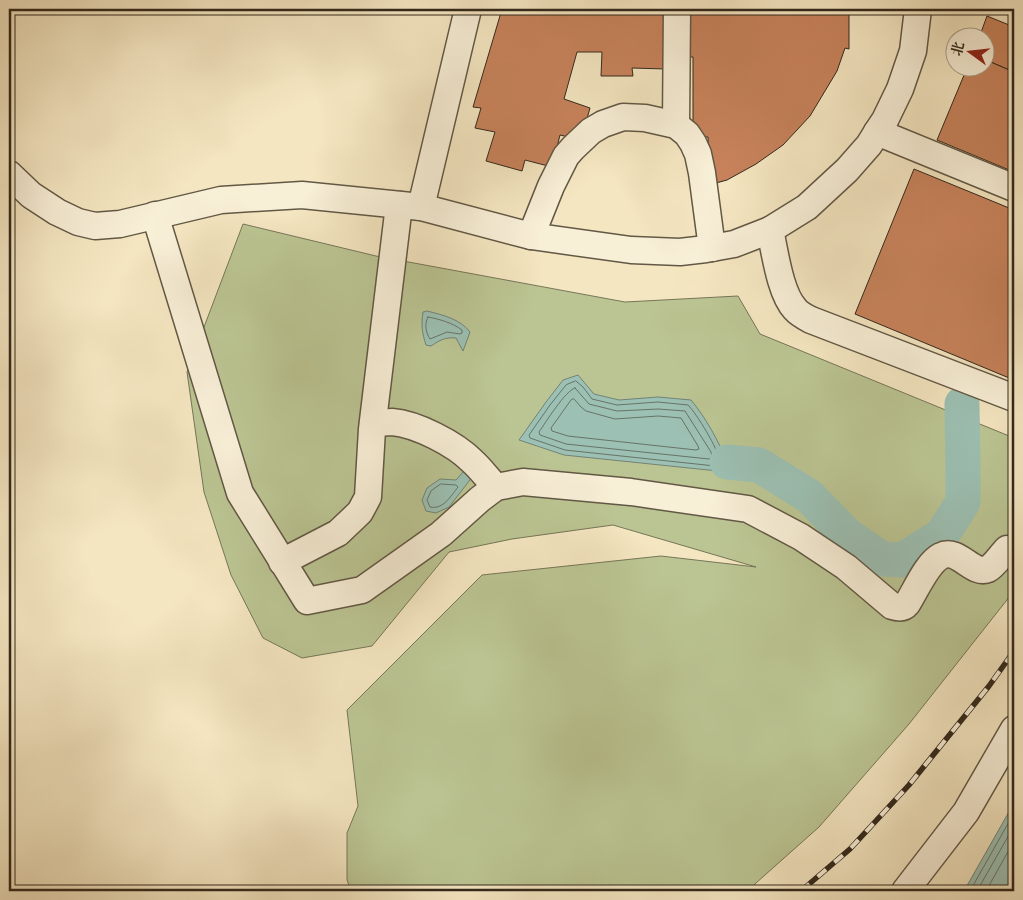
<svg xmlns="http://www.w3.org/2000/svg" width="1023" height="900" viewBox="0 0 1023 900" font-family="'IM FELL Double Pica','Noto Serif SC',serif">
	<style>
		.green { fill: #bbc593; stroke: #767658 }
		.water { fill: #9cc0b3; stroke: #728377 }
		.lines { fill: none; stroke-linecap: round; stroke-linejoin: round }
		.shore { stroke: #677468; stroke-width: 1 }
		.river { stroke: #9cc0b3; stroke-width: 35 }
		.building { fill: #c7825b; stroke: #32281c }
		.minor-casing { stroke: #625845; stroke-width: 29 }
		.minor { stroke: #f8efd7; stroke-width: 26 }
		.rail-casing { stroke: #32281c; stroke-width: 5.5 }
		.rail { stroke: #f8efd7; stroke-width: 4; stroke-dasharray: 11; stroke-linecap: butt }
	</style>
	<rect width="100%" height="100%" fill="#f4e6c1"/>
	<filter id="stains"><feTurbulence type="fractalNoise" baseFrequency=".004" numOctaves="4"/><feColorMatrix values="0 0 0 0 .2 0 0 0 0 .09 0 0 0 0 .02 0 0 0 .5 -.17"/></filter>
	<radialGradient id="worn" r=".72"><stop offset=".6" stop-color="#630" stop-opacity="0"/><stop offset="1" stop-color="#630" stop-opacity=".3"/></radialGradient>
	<!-- green -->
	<polygon class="green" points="243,224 376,256 625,302 738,296 760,334 1014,438 1014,591 909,724 819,827 747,891 351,891 347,880 347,833 358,806 347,710 482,575 661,556 756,567 613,525 512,539 449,552 372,646 302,658 263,638 231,575 204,492 187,372"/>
	<!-- water -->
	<g class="water">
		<path d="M427,311C443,315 460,319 470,332L463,351L456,338C445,337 440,340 431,346L426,345C422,333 421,324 423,312Z"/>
		<path d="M578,375L594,394L619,400L658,397L691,400C706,418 718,440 727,462L718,471L564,455L519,440L546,402L563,380Z"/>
		<polygon points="464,471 473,476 449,507 436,513 426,511 422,500 427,488 440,479 456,480"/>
		<polygon points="1014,803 1014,891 964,891"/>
	</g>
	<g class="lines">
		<!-- shore -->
		<g class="shore">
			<path d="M428,317C439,319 453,323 462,330V333L460,334L447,332L430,339C426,333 424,324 428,317Z"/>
			<path d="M576,381L583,387L592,399L617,405L658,402L688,405C697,414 718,449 720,461L715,466L565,450L530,438L529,435L550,405L566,385Z"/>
			<path d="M575,388L589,404L617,411L658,409L685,411L711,452L712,458L709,459L566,444L540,435L539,432C546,422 565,391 575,388Z"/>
			<polygon points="574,399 581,407 586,411 615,419 658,416 681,418 698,446 699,449 696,450 568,436 552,431 551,428 571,400"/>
			<path d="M441,484L456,485L458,487C451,496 443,510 430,507L427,500L431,491Z"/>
			<polyline points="970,891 1014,813"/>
			<polyline points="977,891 1014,826"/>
			<polyline points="986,891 1014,841"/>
		</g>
		<!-- river -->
		<polyline class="river" points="727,462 759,465 809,496 846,534 882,559 902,560 942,535 963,502 963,465 962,404"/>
	</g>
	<!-- building -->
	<g class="building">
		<polygon points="502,9 665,9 666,69 632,68 633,76 601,76 602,52 577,52 564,99 590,108 581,140 560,135 552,167 525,160 522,171 486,161 495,132 475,128 481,108 473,107"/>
		<polygon points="665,9 849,9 849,49 845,48 837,71 810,116 783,145 756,164 727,180 709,185 708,137 693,137 693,57 666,56"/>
		<polygon points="987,16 1014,27 1014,72 986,60 986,38 979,38"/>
		<polygon points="986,60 1014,72 1014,172 937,140 967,68 986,68"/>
		<polygon points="914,169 1014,210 1014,380 855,314"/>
	</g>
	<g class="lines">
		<!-- minor casing -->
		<g class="minor-casing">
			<g id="minor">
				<polyline points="676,125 677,9"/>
				<polyline points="877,132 1014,188"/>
				<polyline points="9,174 31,195 57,212 78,222 95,226 120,224 221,200 302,195 421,207 531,236 631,250 680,252 706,249 734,244 770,230 807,207 847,170 869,145 877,132 885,120 900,89 913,51 918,9"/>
				<polyline points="421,207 468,9"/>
				<path d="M155,215L240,493L307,601L362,590L441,534L480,499L496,487L523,482L631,492L748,509L801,537L846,567L892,606C898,608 903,609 907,604C916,590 927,563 941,556C958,547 973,576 988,569C995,565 1001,555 1007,549"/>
				<path d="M770,230C775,252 780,293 795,309C799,314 805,317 811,320L1014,398"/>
				<polyline points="531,236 551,186 566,156 573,148 591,131 603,124 623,117 645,118 676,125 687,134 693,143 698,154 702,173 712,248"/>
				<path d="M373,424C379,423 386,422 392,422C417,424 455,444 472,461C481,469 488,479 496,487"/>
				<polyline points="282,562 338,533 360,512 368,497 372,429 399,205"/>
				<polyline points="905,891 966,812 1014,729"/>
			</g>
		</g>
		<!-- minor -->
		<use href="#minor" class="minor"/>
		<!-- rail casing -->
		<g class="rail-casing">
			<polyline id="rail" points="801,891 850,849 909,785 989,686 1014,651"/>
		</g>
		<!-- rail -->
		<use href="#rail" class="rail"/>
	</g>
	<!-- margin -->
	<rect width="1023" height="900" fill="none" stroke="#f4e6c1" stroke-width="30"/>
	<rect x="10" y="10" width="1003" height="880" fill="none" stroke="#32281c" stroke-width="2.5"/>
	<rect x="15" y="15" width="993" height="870" fill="none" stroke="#32281c"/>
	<!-- north arrow -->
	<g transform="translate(970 52) rotate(285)"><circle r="24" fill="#f8efd7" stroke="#a99f8c"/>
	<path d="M0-4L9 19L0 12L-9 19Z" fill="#8f2418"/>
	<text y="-8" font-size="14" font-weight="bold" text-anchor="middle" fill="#32281c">北</text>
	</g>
	<rect width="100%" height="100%" filter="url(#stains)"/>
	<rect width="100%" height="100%" fill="url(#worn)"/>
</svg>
